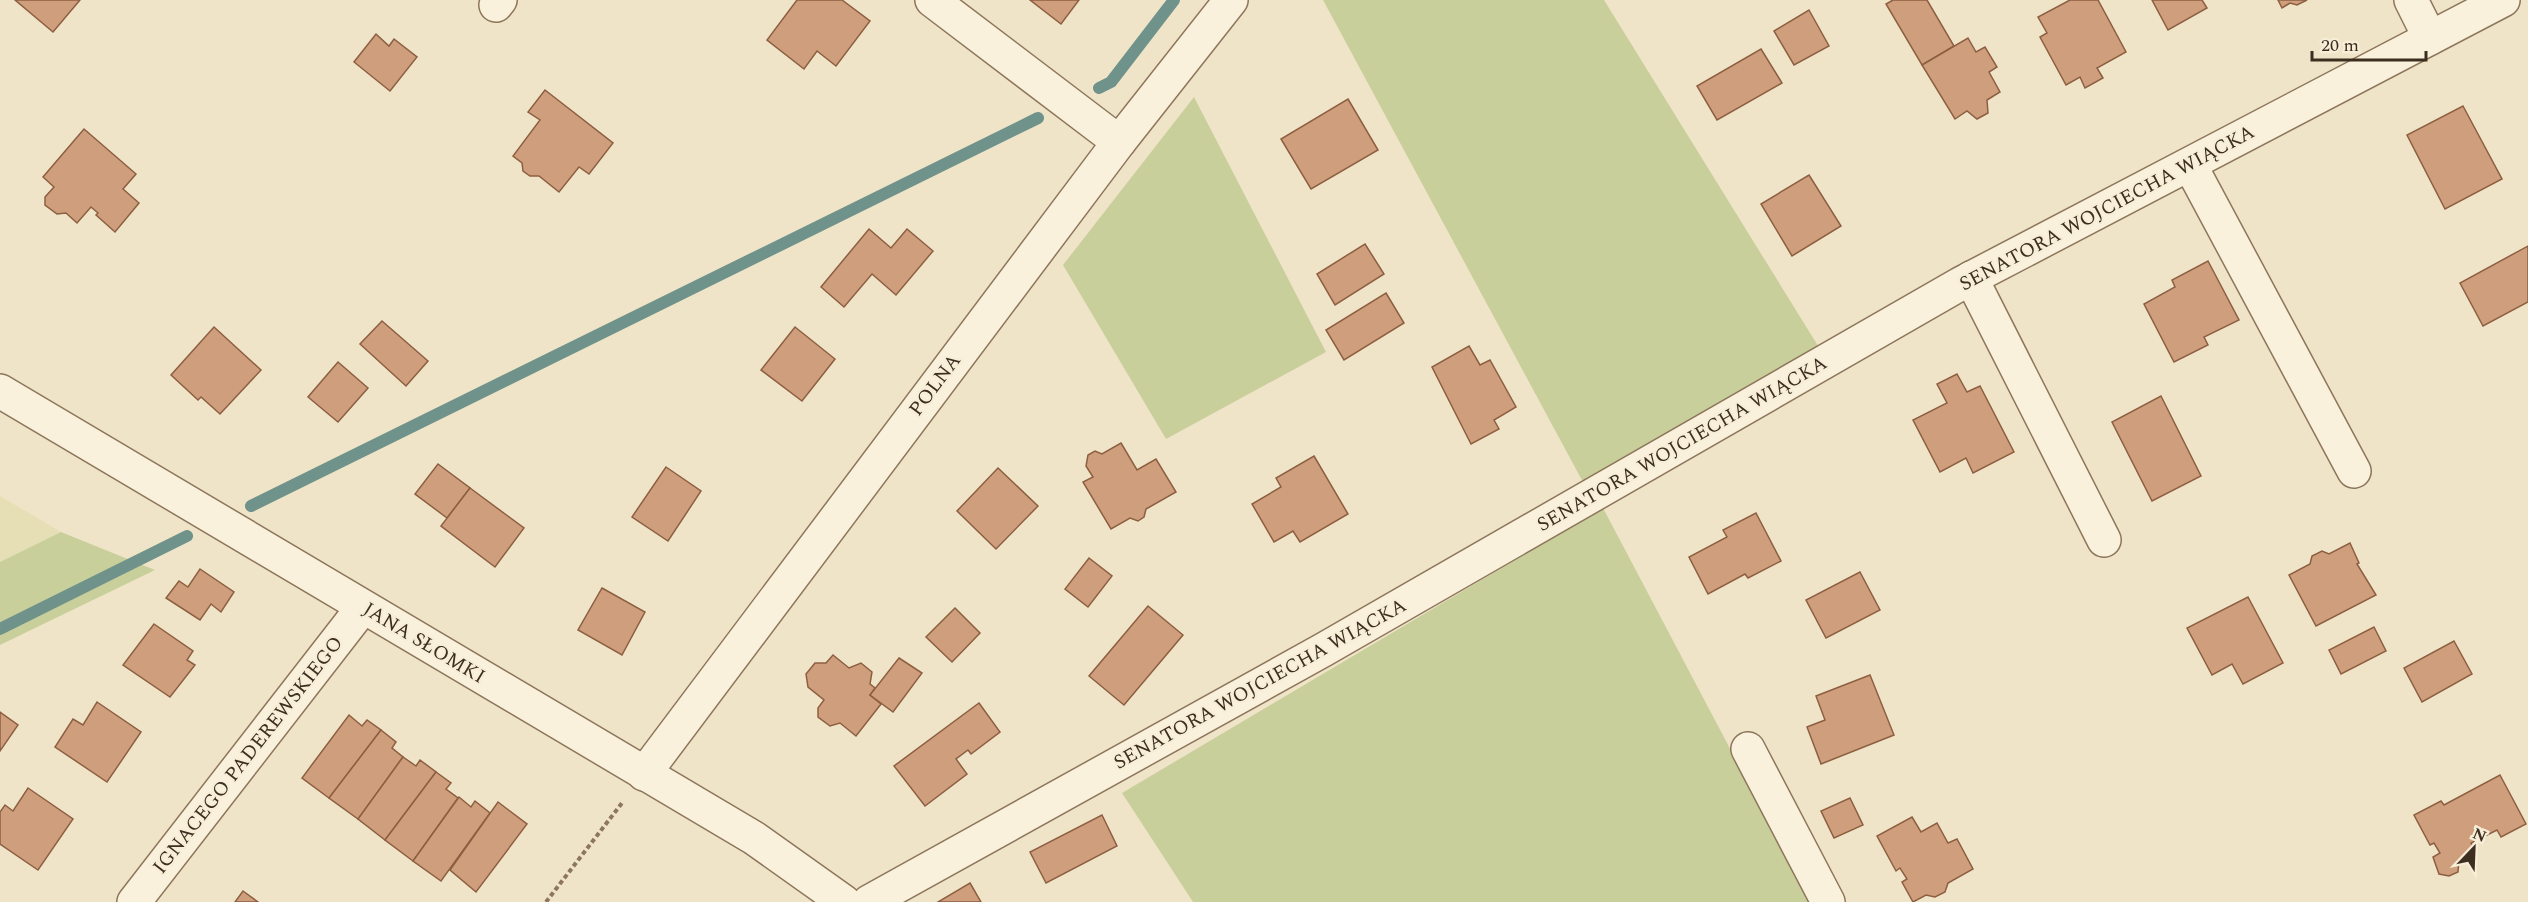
<svg xmlns="http://www.w3.org/2000/svg" width="2528" height="902" viewBox="0 0 2528 902" font-family="Spectral,serif">
	<style>
		.farmland { fill: #e6deb5 }
		.green { fill: #c9cf9b }
		.lines { fill: none; stroke-linecap: round; stroke-linejoin: round }
		.stream { stroke: #6f938a; stroke-width: 12 }
		.building { fill: #cf9f7d; stroke: #8d5f41; stroke-width: 1.5 }
		.minor-casing { stroke: #8d765c; stroke-width: 36 }
		.path { stroke: #8d765c; stroke-width: 4; stroke-dasharray: 4.5 3; stroke-linecap: butt }
		.minor { stroke: #faf1dc; stroke-width: 33 }
		.labels { text-anchor: middle; dominant-baseline: central; stroke-width: 4.5; stroke-linejoin: round; paint-order: stroke }
		.street-label { font-size: 20px; fill: #3d2e20; stroke: #f7eed8 }
	</style>
	<rect width="100%" height="100%" fill="#f0e4c8"/>
	<!-- farmland -->
	<polygon class="farmland" points="0,496 61,532 0,562"/>
	<!-- green -->
	<g class="green">
		<polygon points="1323,0 1604,0 1820,349 1584,484"/>
		<polygon points="1194,97 1326,352 1166,439 1063,265"/>
		<polygon points="1603,508 1811,902 1193,902 1122,793"/>
		<polygon points="61,532 155,570 0,645 0,562"/>
	</g>
	<g class="lines">
		<!-- stream -->
		<g class="stream">
			<polyline points="1099,88 1111,82 1174,0"/>
			<polyline points="251,506 1038,118"/>
			<polyline points="0,629 187,536"/>
		</g>
	</g>
	<!-- building -->
	<g class="building">
		<polygon points="15,0 80,0 53,32"/>
		<polygon points="797,0 842,0 870,21 836,66 817,51 804,69 767,40"/>
		<polygon points="1030,0 1079,0 1061,24"/>
		<polygon points="1893,0 1927,0 1954,46 1922,65 1886,4"/>
		<polygon points="2070,0 2098,0 2126,52 2097,68 2103,78 2085,88 2080,77 2066,85 2040,37 2047,33 2038,17"/>
		<polygon points="2152,0 2202,0 2207,8 2168,30"/>
		<polygon points="2278,0 2307,0 2297,5 2290,3 2282,8"/>
		<polygon points="1809,10 1829,46 1794,65 1774,31"/>
		<polygon points="376,34 389,46 394,39 417,57 390,91 354,62"/>
		<polygon points="1968,38 1976,52 1985,47 1997,67 1989,72 2000,92 1987,100 1988,113 1977,119 1967,111 1955,119 1922,65"/>
		<polygon points="1761,49 1782,83 1717,120 1697,86"/>
		<polygon points="545,90 613,143 589,174 579,167 559,192 539,176 530,176 523,171 522,163 513,156 540,120 528,112"/>
		<polygon points="1348,99 1378,150 1311,189 1281,139"/>
		<polygon points="2463,106 2502,179 2445,209 2407,135"/>
		<polygon points="84,129 136,174 123,189 139,203 115,232 96,215 98,213 91,207 77,223 66,213 57,214 45,205 45,197 54,187 43,177"/>
		<polygon points="1809,175 1841,226 1792,256 1761,204"/>
		<polygon points="869,229 891,248 907,229 933,251 896,295 872,274 844,307 821,287"/>
		<polygon points="1365,244 1384,274 1335,305 1317,274"/>
		<polygon points="2528,246 2528,302 2483,326 2460,283"/>
		<polygon points="2208,261 2239,320 2204,337 2208,345 2174,362 2144,304 2175,287 2172,280"/>
		<polygon points="1386,293 1404,323 1344,360 1326,330"/>
		<polygon points="382,321 428,361 406,386 360,344"/>
		<polygon points="214,327 261,370 220,414 201,397 198,400 171,375"/>
		<polygon points="795,327 835,359 802,401 761,370"/>
		<polygon points="1469,346 1480,365 1490,360 1516,407 1494,420 1499,429 1471,444 1432,367"/>
		<polygon points="338,362 368,388 338,422 308,397"/>
		<polygon points="1957,374 1967,392 1980,386 2014,452 1973,473 1966,458 1940,472 1913,420 1947,403 1937,384"/>
		<polygon points="2161,396 2201,476 2152,501 2112,422"/>
		<polygon points="1121,443 1137,470 1156,459 1176,492 1146,509 1144,517 1138,521 1130,518 1111,529 1083,482 1093,477 1086,466 1088,455 1095,451 1102,454"/>
		<polygon points="1314,456 1348,514 1300,542 1293,531 1274,542 1252,504 1281,487 1276,478"/>
		<polygon points="438,464 470,488 447,518 415,494"/>
		<polygon points="666,467 701,491 668,541 632,517"/>
		<polygon points="998,468 1038,506 996,549 957,511"/>
		<polygon points="470,488 524,528 495,567 441,526"/>
		<polygon points="1756,513 1781,561 1748,578 1745,574 1708,594 1689,557 1727,537 1723,530"/>
		<polygon points="2350,543 2359,563 2357,564 2376,595 2316,626 2289,575 2310,564 2312,556 2322,551 2329,554"/>
		<polygon points="1089,558 1112,576 1088,607 1065,589"/>
		<polygon points="200,569 234,592 221,612 211,604 200,620 166,598 179,581 188,587"/>
		<polygon points="1860,572 1880,610 1826,638 1806,600"/>
		<polygon points="602,588 645,612 622,655 578,630"/>
		<polygon points="2248,597 2283,663 2243,684 2232,664 2212,675 2187,628"/>
		<polygon points="1148,606 1183,635 1124,705 1089,676"/>
		<polygon points="955,608 980,633 952,662 926,637"/>
		<polygon points="154,624 193,651 187,660 195,665 170,697 123,665"/>
		<polygon points="2374,627 2386,651 2341,674 2329,650"/>
		<polygon points="2454,641 2472,674 2422,702 2404,668"/>
		<polygon points="833,655 849,668 861,663 872,672 870,684 875,688 870,695 881,704 856,736 840,723 830,726 818,717 818,708 824,700 808,687 806,674 815,663 826,663"/>
		<polygon points="899,658 922,673 893,712 870,695"/>
		<polygon points="1870,675 1894,735 1821,764 1807,727 1825,720 1816,696"/>
		<polygon points="97,702 141,732 107,782 55,747 73,719 83,725"/>
		<polygon points="979,703 1000,732 971,754 968,750 956,759 967,774 925,806 894,766"/>
		<polygon points="0,712 18,725 0,751"/>
		<polygon points="349,715 362,726 367,720 381,730 329,798 302,778"/>
		<polygon points="381,730 396,742 392,748 403,757 358,819 329,798"/>
		<polygon points="403,757 416,766 420,760 436,772 385,840 358,819"/>
		<polygon points="436,772 451,783 446,789 458,798 413,861 385,840"/>
		<polygon points="2500,775 2526,824 2501,837 2497,830 2471,843 2476,851 2459,860 2458,872 2449,876 2439,874 2433,857 2440,853 2434,843 2430,845 2414,815 2441,801 2444,805"/>
		<polygon points="28,788 73,819 38,870 0,844 0,812 5,805 13,811"/>
		<polygon points="459,797 471,807 475,801 490,813 441,881 413,861"/>
		<polygon points="1850,798 1863,825 1834,838 1821,811"/>
		<polygon points="498,802 527,824 476,892 450,870"/>
		<polygon points="1102,815 1117,846 1046,883 1030,852"/>
		<polygon points="1912,817 1921,832 1937,823 1948,843 1957,839 1973,869 1948,883 1945,892 1935,897 1926,895 1913,902 1902,882 1907,879 1900,868 1896,871 1877,836"/>
		<polygon points="970,883 981,902 938,902"/>
		<polygon points="243,891 258,902 235,902"/>
	</g>
	<g class="lines">
		<!-- minor casing -->
		<g class="minor-casing">
			<g id="minor">
				<polyline points="932,0 1119,142"/>
				<polyline points="2411,0 2430,38"/>
				<polyline points="496,5 500,0"/>
				<polyline points="2190,165 2354,471"/>
				<polyline points="1971,278 2104,540"/>
				<polyline points="0,391 754,838 844,902"/>
				<polyline points="1748,749 1828,902"/>
				<polyline points="644,774 1119,142 1231,0"/>
				<polyline points="134,902 363,607"/>
				<polyline points="869,902 1323,650 1960,284 2503,0"/>
			</g>
		</g>
		<!-- path -->
		<polyline class="path" points="546,902 622,803"/>
		<!-- minor -->
		<use href="#minor" class="minor"/>
	</g>
	<g class="labels">
		<!-- street labels -->
		<g class="street-label">
			<text transform="translate(2107 208) rotate(-28)">SENATORA WOJCIECHA WIĄCKA</text>
			<text transform="translate(935 385) rotate(-53)">POLNA</text>
			<text transform="translate(1682 444) rotate(-30)">SENATORA WOJCIECHA WIĄCKA</text>
			<text transform="translate(424 643) rotate(31)">JANA SŁOMKI</text>
			<text transform="translate(1260 684) rotate(-29)">SENATORA WOJCIECHA WIĄCKA</text>
			<text transform="translate(248 755) rotate(-52)">IGNACEGO PADEREWSKIEGO</text>
		</g>
	</g>
	<!-- north arrow -->
	<g transform="translate(2474 848) rotate(23)" stroke="#f7eed8" stroke-width="4.5" paint-order="stroke">
	<path d="M0-4.5L10 22L0 15L-10 22Z" fill="#3d2e20"/>
	<text y="-9" font-size="16" font-weight="bold" text-anchor="middle" fill="#3d2e20">N</text>
	</g>
	<!-- scale -->
	<path d="M2312 51v9h114v-9" fill="none" stroke="#3d2e20" stroke-width="3"/>
	<text x="2321" y="51" font-size="18" fill="#3d2e20" stroke="#f7eed8" stroke-width="4.5" paint-order="stroke">20 m</text>
</svg>
